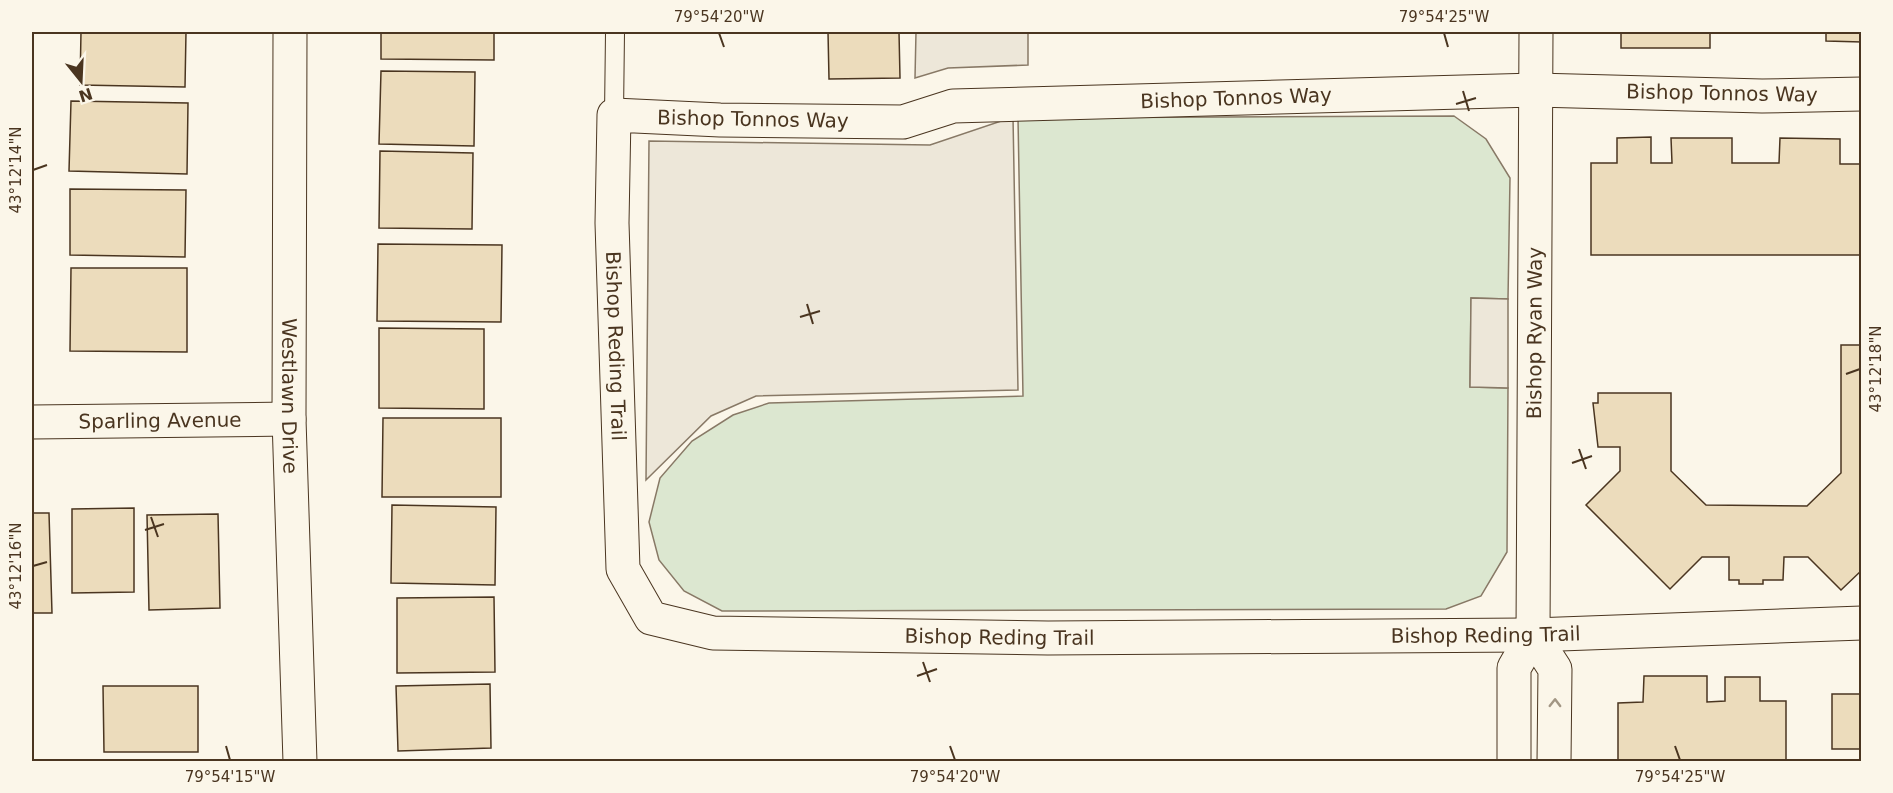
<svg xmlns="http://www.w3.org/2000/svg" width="1893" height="793" viewBox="0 0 1893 793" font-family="'DejaVu Sans',sans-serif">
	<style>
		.green { fill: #dce7d0; stroke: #887966; stroke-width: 1.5 }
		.parking { fill: #ede7d9; stroke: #887966; stroke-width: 1.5 }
		.building { fill: #ecdcbc; stroke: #4a3520; stroke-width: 1.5 }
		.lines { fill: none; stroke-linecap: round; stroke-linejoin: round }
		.service-casing { stroke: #4a3520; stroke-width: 20 }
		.minor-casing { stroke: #4a3520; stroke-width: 35 }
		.service { stroke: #fbf6e9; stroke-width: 18 }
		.minor { stroke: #fbf6e9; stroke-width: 33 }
		.oneway { stroke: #a29684 }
		.ticks { fill: none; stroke: #4a3520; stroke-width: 2 }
		.labels { text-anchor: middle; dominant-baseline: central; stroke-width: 4.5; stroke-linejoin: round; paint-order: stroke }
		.street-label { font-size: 20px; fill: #4a3520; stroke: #fbf6e9 }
		.neatline { fill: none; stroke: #4a3520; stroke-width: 2 }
		.ticks-label { font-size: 15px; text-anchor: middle; fill: #4a3520 }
	</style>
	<rect width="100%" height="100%" fill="#fbf6e9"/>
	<!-- green -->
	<polygon class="green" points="1454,116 1486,139 1510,178 1508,299 1471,298 1470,387 1508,388 1507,552 1481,596 1446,609 722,611 684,591 659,560 649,522 660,478 692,441 733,415 769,403 1023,396 1018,118"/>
	<!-- parking -->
	<g class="parking">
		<polygon points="916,32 1028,32 1028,65 948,68 915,78"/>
		<polygon points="1013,117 1018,390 756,396 711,416 646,480 649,141 930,145"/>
		<polygon points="1471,298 1508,299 1508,388 1470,387"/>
	</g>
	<!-- building -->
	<g class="building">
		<polygon points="81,32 186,32 185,87 80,85"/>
		<polygon points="381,32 494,32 494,60 381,59"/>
		<polygon points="828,32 899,32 900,78 829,79"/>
		<rect x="1621" y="32" width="89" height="16"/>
		<polygon points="1826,32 1862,32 1862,42 1826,41"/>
		<polygon points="381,71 475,72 474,146 379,144"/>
		<polygon points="71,101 188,103 187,174 69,171"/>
		<polygon points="1651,137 1651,163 1672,163 1671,138 1732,138 1732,163 1779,163 1780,138 1840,139 1840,164 1862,164 1862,255 1591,255 1591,163 1617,163 1617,138"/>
		<polygon points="380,151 473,153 472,229 379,228"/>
		<polygon points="70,189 186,190 185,257 70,255"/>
		<polygon points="378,244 502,245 501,322 377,321"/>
		<polygon points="71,268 187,268 187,352 70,351"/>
		<polygon points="379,328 484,329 484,409 379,408"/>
		<polygon points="1841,345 1862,345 1862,570 1841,590 1808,557 1784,557 1783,580 1763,580 1763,584 1739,584 1739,580 1729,580 1729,557 1702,557 1670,589 1586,505 1620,471 1620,447 1598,447 1593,403 1598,403 1598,393 1671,393 1671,471 1706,505 1807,506 1841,473"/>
		<polygon points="383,418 501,418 501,497 382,497"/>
		<polygon points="392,505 496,507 495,585 391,583"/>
		<polygon points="134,508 134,592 72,593 72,509"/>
		<polygon points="32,513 49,513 52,613 32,613"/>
		<polygon points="218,514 220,608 149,610 147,515"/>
		<polygon points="494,597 495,672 397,673 397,598"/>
		<polygon points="1644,676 1707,676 1707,702 1725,701 1725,677 1760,677 1760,701 1786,701 1786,762 1618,762 1618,703 1643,702"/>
		<polygon points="490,684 491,748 398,751 396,686"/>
		<polygon points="103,686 198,686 198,752 104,752"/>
		<rect x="1832" y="694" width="30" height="55"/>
	</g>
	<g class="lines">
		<!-- service casing -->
		<g class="service-casing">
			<polyline id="service" points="614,115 615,32"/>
		</g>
		<!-- minor casing -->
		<g class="minor-casing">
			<g id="minor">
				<path id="s1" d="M290,32L289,419L300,762"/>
				<path id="s2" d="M1862,94L1762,96L1536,90L953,106L903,122L720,120L614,115L612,223L623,569L651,618L713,633L1048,638L1533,635L1862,623"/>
				<path id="s3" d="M32,422L289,419"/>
				<polyline points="1533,635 1555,669 1554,762"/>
				<path id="s4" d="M1514,762V668L1533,635L1536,32"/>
			</g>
		</g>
		<!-- service -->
		<use href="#service" class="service"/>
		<!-- minor -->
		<use href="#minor" class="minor"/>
	</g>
	<!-- one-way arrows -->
	<defs><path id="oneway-chevron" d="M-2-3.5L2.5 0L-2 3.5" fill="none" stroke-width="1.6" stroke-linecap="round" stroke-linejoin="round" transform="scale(1.5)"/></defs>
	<use class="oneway" href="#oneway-chevron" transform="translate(1555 703) rotate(-89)"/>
	<!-- ticks -->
	<path class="ticks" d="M719,33L724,47M1444,33L1448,47M1463,91L1469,111M1456,104L1476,98M33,170L47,165M807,304L813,324M800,317L820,311M1846,374L1860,369M1579,449L1586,469M1572,463L1592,456M151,517L158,537M145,530L164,524M33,566L47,562M923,662L930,682M917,676L937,669M226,746L230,760M950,746L955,760M1675,746L1680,760"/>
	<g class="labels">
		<!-- street labels -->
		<g class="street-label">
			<text transform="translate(1722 93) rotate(1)">Bishop Tonnos Way</text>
			<text transform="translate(1236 98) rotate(-2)">Bishop Tonnos Way</text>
			<text transform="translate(753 119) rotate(1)">Bishop Tonnos Way</text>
			<text stroke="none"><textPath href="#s4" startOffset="434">Bishop Ryan Way</textPath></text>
			<text stroke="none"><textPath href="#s2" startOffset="1482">Bishop Reding Trail</textPath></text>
			<text stroke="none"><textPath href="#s1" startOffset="364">Westlawn Drive</textPath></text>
			<text stroke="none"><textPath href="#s3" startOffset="128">Sparling Avenue</textPath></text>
			<text stroke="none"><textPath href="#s2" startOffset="2598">Bishop Reding Trail</textPath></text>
			<text stroke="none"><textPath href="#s2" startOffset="2112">Bishop Reding Trail</textPath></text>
		</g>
	</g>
	<!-- border -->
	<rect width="1893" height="793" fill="none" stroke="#fbf6e9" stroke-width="66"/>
	<!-- north arrow -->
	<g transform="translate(81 81) rotate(162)" stroke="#fbf6e9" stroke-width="4.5" paint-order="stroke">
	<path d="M0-4.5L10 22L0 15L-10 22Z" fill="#4a3520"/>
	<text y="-9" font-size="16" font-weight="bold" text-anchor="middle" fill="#4a3520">N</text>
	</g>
	<rect x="33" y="33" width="1827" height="727" class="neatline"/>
	<g class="ticks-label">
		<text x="719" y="22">79°54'20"W</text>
		<text x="1444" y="22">79°54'25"W</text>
		<text transform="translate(16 170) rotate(-90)" y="5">43°12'14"N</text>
		<text transform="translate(1876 369) rotate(-90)" y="5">43°12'18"N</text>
		<text transform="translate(16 566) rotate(-90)" y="5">43°12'16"N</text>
		<text x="230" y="782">79°54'15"W</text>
		<text x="955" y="782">79°54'20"W</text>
		<text x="1680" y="782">79°54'25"W</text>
	</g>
</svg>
